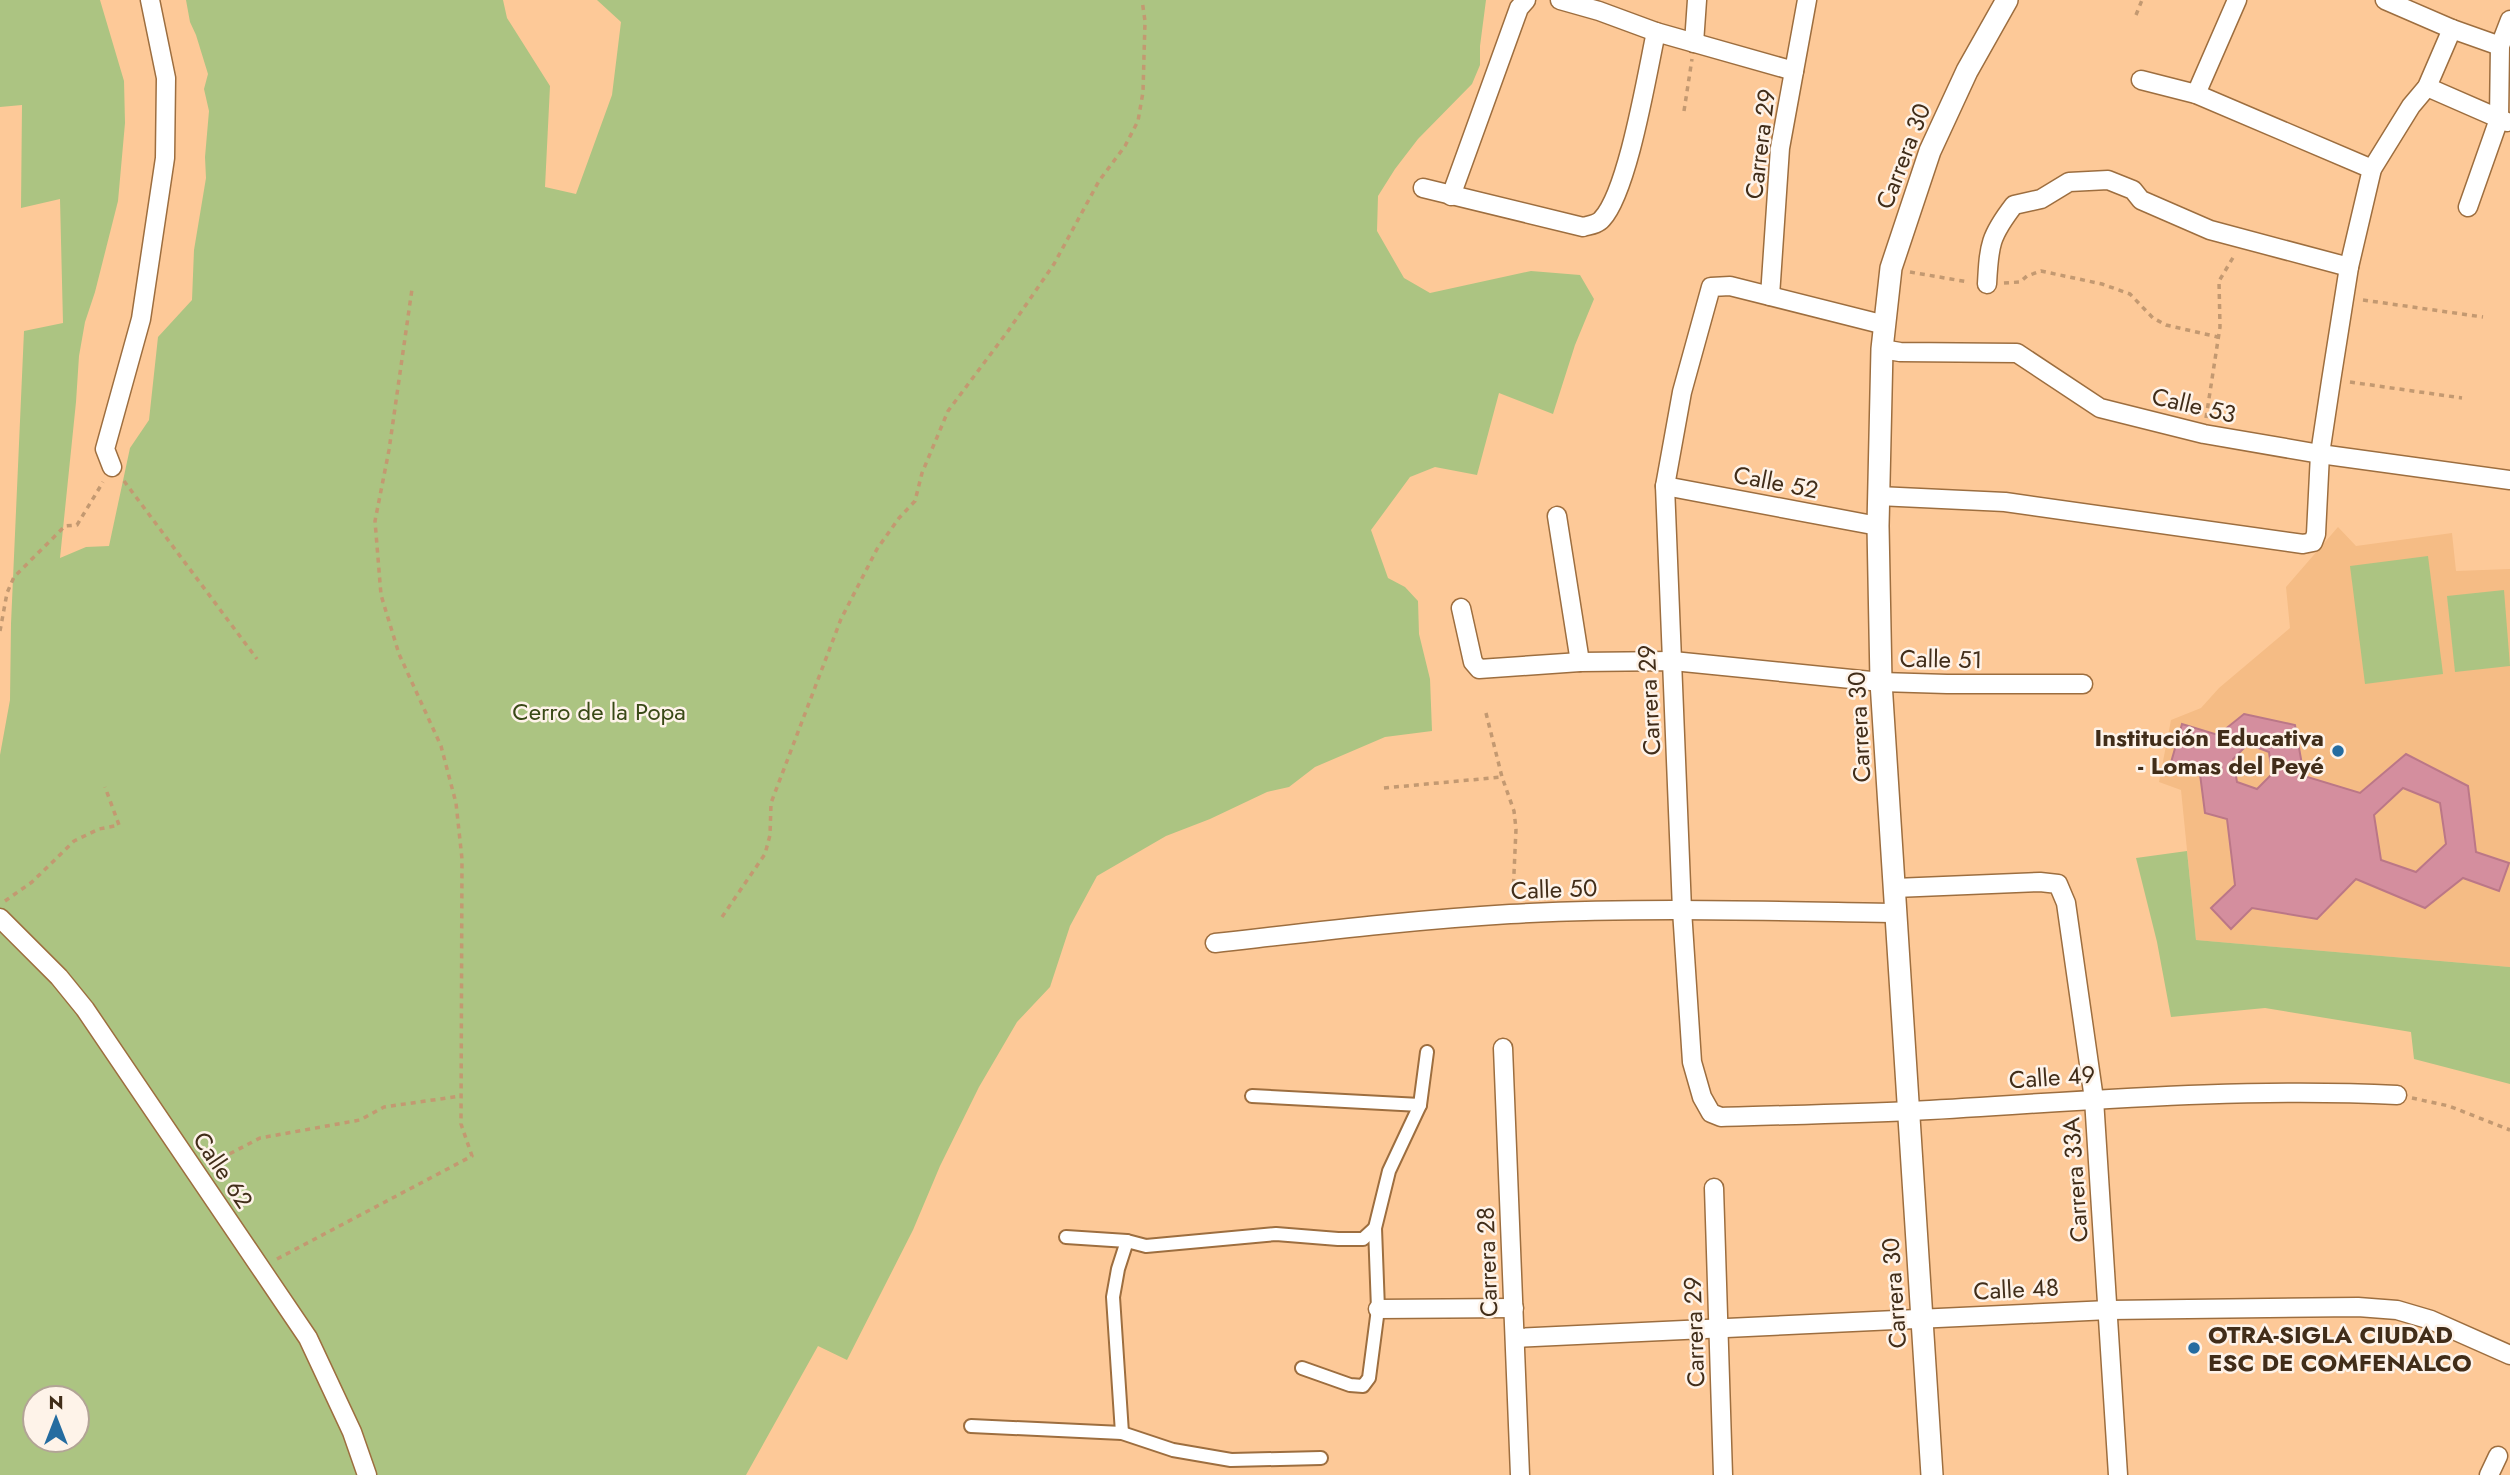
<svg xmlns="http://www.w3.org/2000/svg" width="2510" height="1475" viewBox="0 0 2510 1475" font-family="Jost,sans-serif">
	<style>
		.built { fill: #f5bc85 }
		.green { fill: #acc482; fill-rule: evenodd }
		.building { fill: #d48e9e; stroke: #bb7787; stroke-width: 2; fill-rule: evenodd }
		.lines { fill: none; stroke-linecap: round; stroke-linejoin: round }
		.pedestrian-casing { stroke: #9d6e3f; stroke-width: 16 }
		.minor-casing { stroke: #9d6e3f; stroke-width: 21 }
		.tertiary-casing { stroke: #9d6e3f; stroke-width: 24 }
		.path { stroke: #c39971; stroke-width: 3.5; stroke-dasharray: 5 5; stroke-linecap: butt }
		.pedestrian { stroke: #fff; stroke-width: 12 }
		.minor { stroke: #fff; stroke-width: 18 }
		.tertiary { stroke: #fff; stroke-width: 21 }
		.poi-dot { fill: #256ca0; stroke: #fef3e9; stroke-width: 2.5 }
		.labels { text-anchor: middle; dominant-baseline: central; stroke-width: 5; stroke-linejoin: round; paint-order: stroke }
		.street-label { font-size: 24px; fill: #412d19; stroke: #fef3e9 }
		.park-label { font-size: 24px; fill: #394916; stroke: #fef3e9 }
		.poi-label { font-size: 24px; font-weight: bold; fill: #412d19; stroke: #fef3e9; text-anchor: end }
	</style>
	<rect width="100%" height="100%" fill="#fdc998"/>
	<!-- built -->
	<polygon class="built" points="2338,527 2356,546 2452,533 2456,571 2510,569 2510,967 2196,940 2181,790 2159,782 2171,720 2201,708 2219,688 2290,628 2286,587"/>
	<!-- green -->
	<g class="green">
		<path d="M0,0H100L124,81L125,123L118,201L95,292L85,322L79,356L76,402L60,558L86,547L109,546L130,448L149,420L158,337L192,300L194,250L206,178L205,157L209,111L204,89L208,74L196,35L190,22L186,0H503L507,18L550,86L545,187L576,194L612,95L621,22L597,0H1486L1480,46V65L1472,84L1418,139L1395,169L1378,196L1377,231L1404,278L1430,293L1531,271L1580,275L1594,299L1575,345L1553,414L1499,393L1477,475L1435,467L1410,477L1371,530L1388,578L1405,587L1418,601L1419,634L1430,679L1432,731L1385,737L1315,767L1289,787L1267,792L1210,819L1166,836L1097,876L1070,926L1050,987L1017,1022L979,1087L940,1166L913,1230L847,1360L818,1346L746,1475H0V755L10,700L11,624L24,331L63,323L60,199L21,208L22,105L0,107ZM35,1398H77V1440H35Z"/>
		<polygon points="2428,556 2443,674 2365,684 2350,566"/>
		<polygon points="2504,590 2510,666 2455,672 2447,596"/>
		<polygon points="2187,851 2196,940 2510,967 2510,1084 2414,1059 2411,1032 2265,1008 2171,1017 2157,942 2136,858"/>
	</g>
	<!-- building -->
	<path class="building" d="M2244,714L2295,725L2304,776L2360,793L2406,754L2468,786L2476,852L2509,863L2499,891L2463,878L2425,908L2356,879L2317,919L2252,908L2231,929L2211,908L2235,885L2227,819L2205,813L2200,774L2170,766L2182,724L2218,735ZM2248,744L2269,752L2272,774L2257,789L2237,782L2233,759ZM2403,788L2440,803L2446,844L2416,872L2381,860L2374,815Z"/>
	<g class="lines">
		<!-- pedestrian casing -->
		<g class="pedestrian-casing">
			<g id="pedestrian">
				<polyline points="1252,1096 1420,1105"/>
				<polyline points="1066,1237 1127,1241 1146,1246 1276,1234 1338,1239 1363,1239 1375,1228"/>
				<polyline points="1302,1368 1350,1385 1363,1386 1369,1378 1378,1309 1375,1228 1389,1171 1420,1105 1427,1052"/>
				<polyline points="971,1426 1122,1433 1173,1450 1231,1460 1321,1458"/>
				<polyline points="1122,1433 1113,1297 1118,1269 1127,1241"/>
			</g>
		</g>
		<!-- minor casing -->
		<g class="minor-casing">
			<g id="minor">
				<polyline points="1560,0 1599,11 1656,32 1794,71"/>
				<polyline points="2385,0 2452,29 2500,46"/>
				<polyline points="1694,43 1697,0"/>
				<polyline points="2141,80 2196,94 2372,169"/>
				<polyline points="2427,87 2507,122"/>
				<polyline points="2196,94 2237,0"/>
				<path d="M1423,188L1583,227C1590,225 1598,224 1602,219C1628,191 1647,74 1656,32"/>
				<polyline points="1451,196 1519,8 1526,0"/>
				<polyline points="2468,207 2499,119 2500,46 2510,20"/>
				<path d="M1987,284C1989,245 1990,236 2014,205L2041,199L2069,182L2108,180L2133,190L2141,200L2210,230L2349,267"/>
				<polyline points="1770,296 1780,148 1807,0"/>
				<path d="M1885,325L1730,286L1711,287L1682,392L1665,486L1682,910L1692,1062L1702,1097L1711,1113L1721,1117C1784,1115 1848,1114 1911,1111C2073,1102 2235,1087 2397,1095"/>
				<polyline points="1882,349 1900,352 2017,353 2100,408 2204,434 2320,454 2510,480"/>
				<polyline points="112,467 105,449 141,319 165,158 166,78 150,0"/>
				<polyline points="1665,486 1878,526"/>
				<polyline points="1878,496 2005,502 2303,544 2313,542 2316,534 2320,454 2331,381 2349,267 2372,169 2411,106 2427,87 2452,29"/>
				<polyline points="1557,516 1580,662"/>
				<polyline points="1461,608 1473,662 1479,669 1580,662 1673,661 1881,682 1947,684 2083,684"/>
				<polyline points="1895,888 2040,882 2058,884 2066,903 2094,1099 2118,1475"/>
				<polyline points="0,918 59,977 85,1009 308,1338 352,1432 367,1475"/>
				<path d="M1215,943C1313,932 1411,920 1510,914C1638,907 1768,911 1896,913"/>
				<polyline points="1503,1048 1520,1475"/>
				<polyline points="1714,1188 1723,1475"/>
				<polyline points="1378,1309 1514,1308"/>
				<polyline points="1515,1338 2109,1310 2358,1307 2397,1310 2431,1320 2510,1355"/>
				<polyline points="2489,1475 2498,1456"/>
			</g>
		</g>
		<!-- tertiary casing -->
		<g class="tertiary-casing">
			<polyline id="tertiary" points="1932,1475 1881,682 1878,526 1882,349 1891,268 1930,151 1967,71 2007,0"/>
		</g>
		<!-- path -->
		<g class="path">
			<polyline points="2136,15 2142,0"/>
			<polyline points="1684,111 1692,59"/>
			<polyline points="1910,272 1968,282"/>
			<polyline points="2004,283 2020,282 2027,276 2041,271 2102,284 2130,294 2153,318 2166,325 2218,337"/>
			<polyline points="2363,300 2483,317"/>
			<polyline points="2350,382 2462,398"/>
			<polyline points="2206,418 2220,327 2219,281 2234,256"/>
			<polyline points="124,481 257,659"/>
			<polyline points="0,631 7,593 14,577 65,526 77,525 103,482"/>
			<polyline points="1486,713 1502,777 1514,811 1516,829 1513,895"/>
			<polyline points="1384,788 1502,777"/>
			<polyline points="5,901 32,882 74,841 99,829 119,825 105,787"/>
			<polyline points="722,917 765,854 770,835 771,803 841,619 877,549 899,518 915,501 922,473 948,411 1008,331 1054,264 1099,181 1125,146 1138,121 1143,92 1145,21 1142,0"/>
			<polyline points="2412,1098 2449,1106 2510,1130"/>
			<polyline points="212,1163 260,1138 360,1120 384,1107 461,1096"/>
			<polyline points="277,1259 472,1156 461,1124 462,859 456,803 441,746 399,654 381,595 375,521 389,450 412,289"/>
		</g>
		<!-- pedestrian -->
		<use href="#pedestrian" class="pedestrian"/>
		<!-- minor -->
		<use href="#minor" class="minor"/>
		<!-- tertiary -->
		<use href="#tertiary" class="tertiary"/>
	</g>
	<!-- markers -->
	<g class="poi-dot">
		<circle cx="2338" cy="751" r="7"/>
		<circle cx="2194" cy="1348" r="7"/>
	</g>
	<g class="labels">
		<!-- street labels -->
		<g class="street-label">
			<text transform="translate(1760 144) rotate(-83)">Carrera 29</text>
			<text transform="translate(1903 156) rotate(-69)">Carrera 30</text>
			<text transform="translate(2194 405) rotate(13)">Calle 53</text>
			<text transform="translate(1776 482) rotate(11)">Calle 52</text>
			<text transform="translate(1941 659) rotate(1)">Calle 51</text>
			<text transform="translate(1649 700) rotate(-93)">Carrera 29</text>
			<text transform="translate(1859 727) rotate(-93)">Carrera 30</text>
			<text transform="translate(1554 889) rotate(-2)">Calle 50</text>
			<text transform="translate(2052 1077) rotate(-4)">Calle 49</text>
			<text transform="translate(223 1170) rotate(56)">Calle 62</text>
			<text transform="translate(2075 1180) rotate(-94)">Carrera 33A</text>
			<text transform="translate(1487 1262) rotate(-92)">Carrera 28</text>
			<text transform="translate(2016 1289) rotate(-3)">Calle 48</text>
			<text transform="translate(1894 1293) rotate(-94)">Carrera 30</text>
			<text transform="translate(1694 1332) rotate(-92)">Carrera 29</text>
		</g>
		<!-- park labels -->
		<g class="park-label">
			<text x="599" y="711">Cerro de la Popa</text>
		</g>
		<!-- poi labels -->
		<g class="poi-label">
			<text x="2324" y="737">Institución Educativa<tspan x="2324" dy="28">- Lomas del Peyé</tspan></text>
			<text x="2208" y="1334" text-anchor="start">OTRA-SIGLA CIUDAD<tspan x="2208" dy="28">ESC DE COMFENALCO</tspan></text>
		</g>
	</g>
	<!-- north arrow -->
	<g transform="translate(56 1419)"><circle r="33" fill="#fef3e9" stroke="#b2a496" stroke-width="2"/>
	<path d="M0-5L12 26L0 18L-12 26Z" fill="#256ca0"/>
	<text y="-10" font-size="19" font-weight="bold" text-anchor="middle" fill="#412d19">N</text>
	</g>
</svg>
